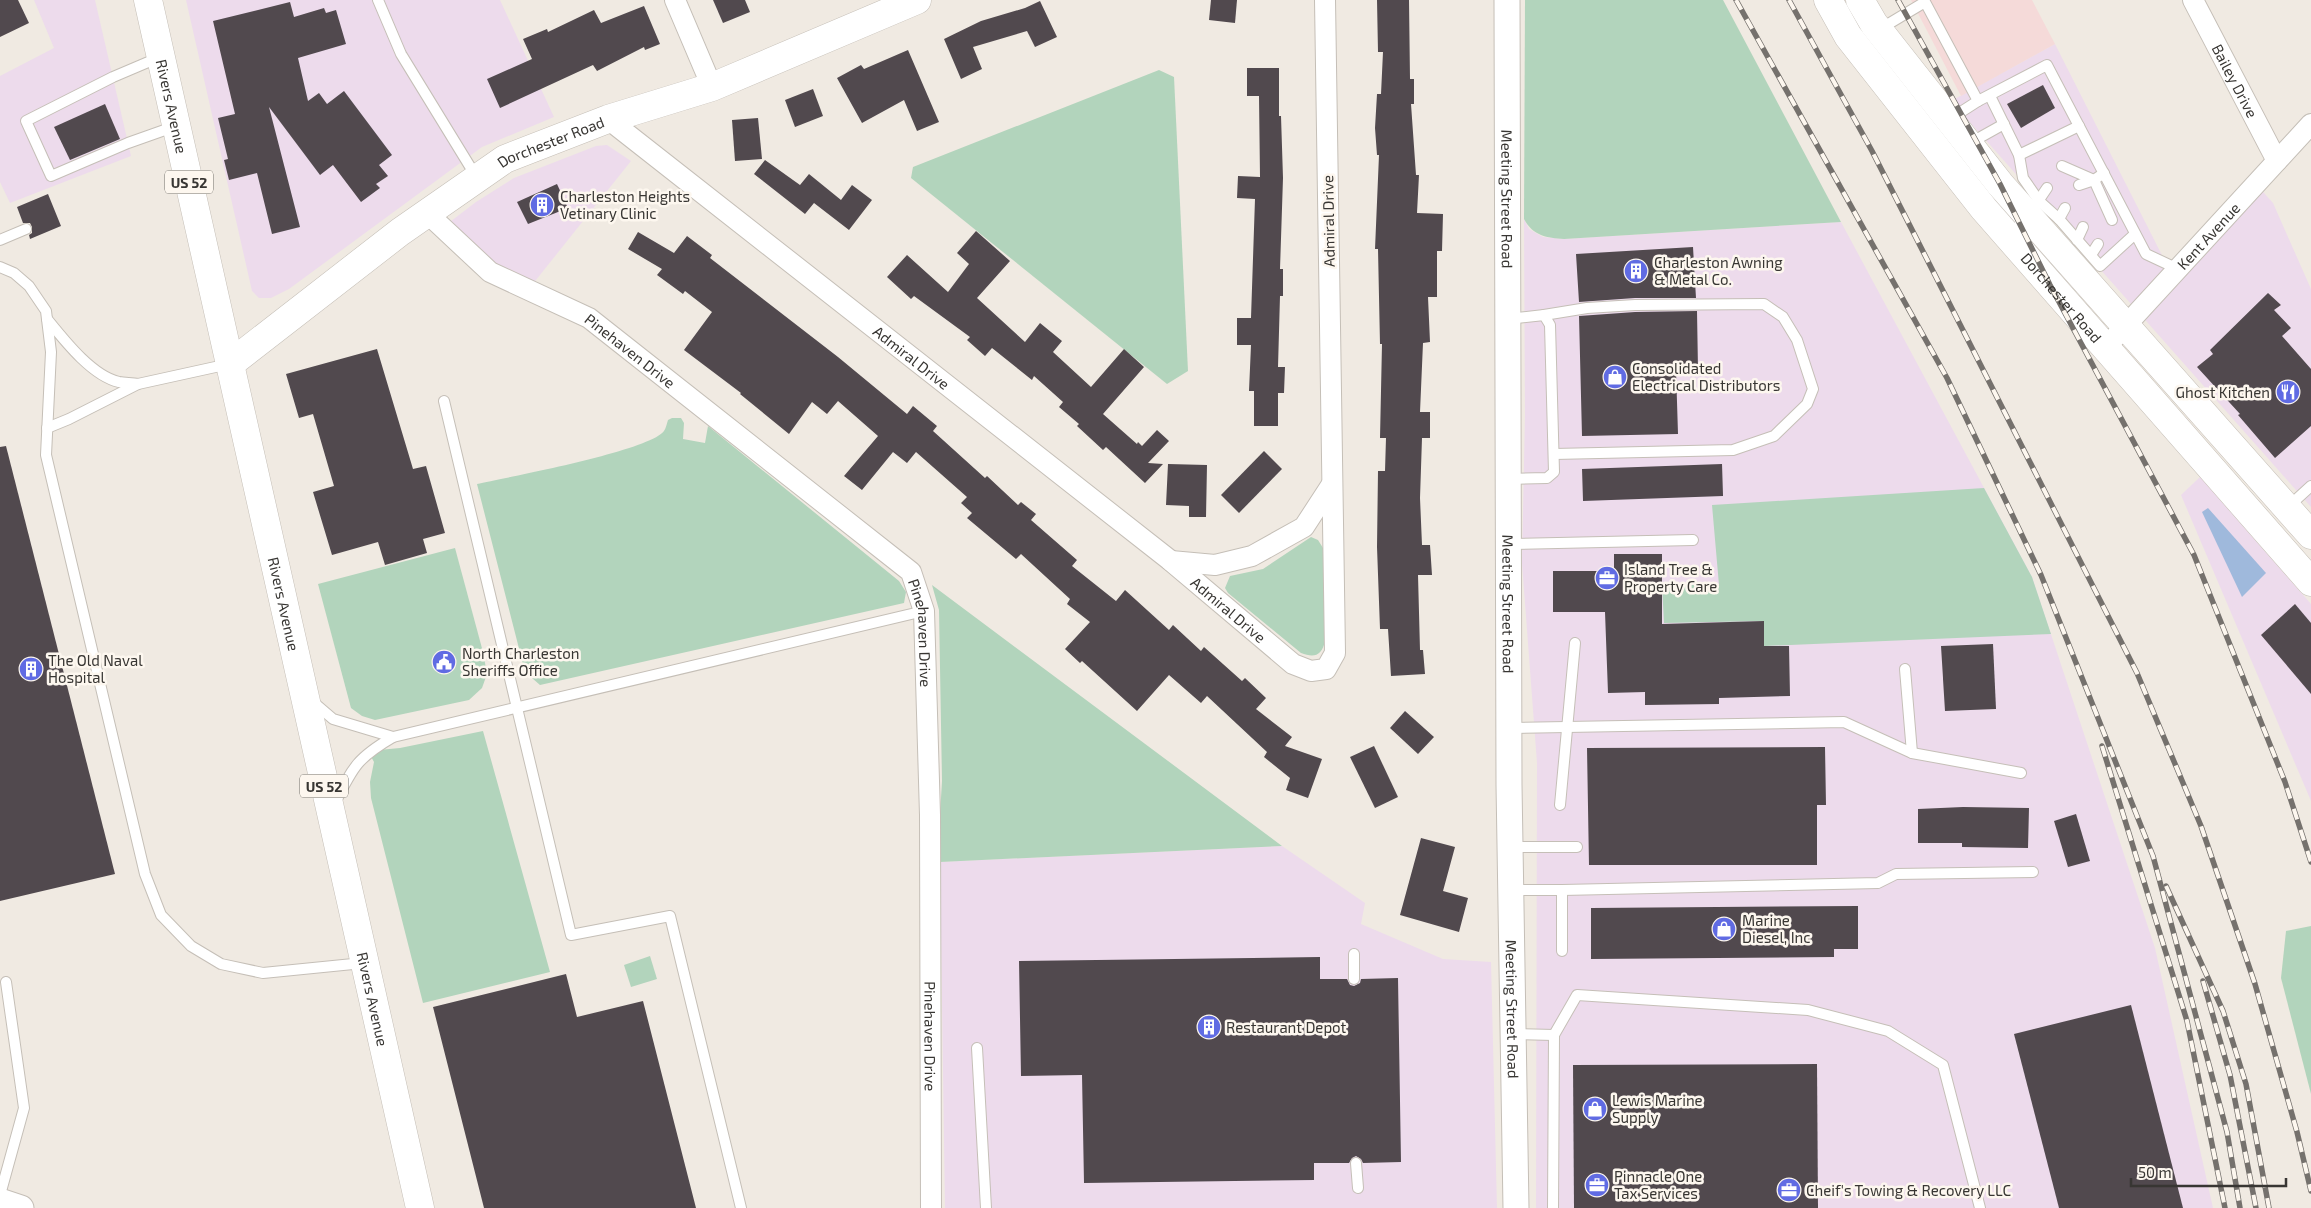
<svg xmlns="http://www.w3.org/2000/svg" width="2311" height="1208" viewBox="0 0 2311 1208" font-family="'Exo 2',sans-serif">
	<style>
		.commercial { fill: #eddbec }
		.industrial { fill: #f5dad9 }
		.green { fill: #b2d4bc }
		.water { fill: #9fb9dc }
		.building { fill: #51494e }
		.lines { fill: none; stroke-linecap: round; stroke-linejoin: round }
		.service-casing { stroke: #c5bfb7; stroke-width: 12 }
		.minor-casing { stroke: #c5bfb7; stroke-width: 22 }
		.tertiary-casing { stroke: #c5bfb7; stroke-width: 27 }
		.secondary-casing { stroke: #c5bfb7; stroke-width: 29 }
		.primary-casing { stroke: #c5bfb7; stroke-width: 29 }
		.service { stroke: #fff; stroke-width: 10 }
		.minor { stroke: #fff; stroke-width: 20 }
		.tertiary { stroke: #fff; stroke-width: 25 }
		.secondary { stroke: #fff; stroke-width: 28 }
		.primary { stroke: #fff; stroke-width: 28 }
		.rail-casing { stroke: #75716d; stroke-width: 5.5 }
		.rail { stroke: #fdf7ef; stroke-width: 4; stroke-dasharray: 11; stroke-linecap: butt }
		.labels { text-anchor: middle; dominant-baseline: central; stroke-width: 5; stroke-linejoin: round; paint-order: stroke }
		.shield { fill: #fdf7ef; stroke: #73706b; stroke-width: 1 }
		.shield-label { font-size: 14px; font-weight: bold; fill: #383633 }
		.street-label { font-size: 15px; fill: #383633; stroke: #fdf7ef }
		.poi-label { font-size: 15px; fill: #383633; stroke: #fdf7ef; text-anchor: start }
	</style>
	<rect width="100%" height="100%" fill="#f0eae2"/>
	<!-- commercial -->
	<g class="commercial">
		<polygon points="34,0 95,0 131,156 10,203 0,182 0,76 54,48"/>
		<polygon points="186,0 500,0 554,117 482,147 289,289 271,298 259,298 252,291"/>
		<polygon points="2055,44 2172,275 2256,184 2273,203 2311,289 2311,507 1951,101"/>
		<polygon points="607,145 631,161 528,290 442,228 476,202 514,178 596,146"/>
		<polygon points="1524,219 1529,229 1543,237 1564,239 1841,222 2032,577 2155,948 2213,1208 1536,1208 1537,763 1522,563 1525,415"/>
		<polygon points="2200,477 2311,604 2311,801 2181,495"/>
		<polygon points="1282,846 1365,903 1361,924 1443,959 1491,962 1497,1208 945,1208 940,862"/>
	</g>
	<!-- industrial -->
	<polygon class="industrial" points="1911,0 2032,0 2055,44 1961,96"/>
	<!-- green -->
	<g class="green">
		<path d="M1525,0H1723L1841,222L1564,239C1547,238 1533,236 1524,219Z"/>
		<polygon points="1159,70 1174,77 1188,371 1167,384 911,178 913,167"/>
		<path d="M672,418H681L684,423L683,439L705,443L708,426L899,581L906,592L904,603L540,685L525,672L477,484C509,477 649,451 664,431C666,428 667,423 668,420Z"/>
		<polygon points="1984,488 2032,577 2051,634 1764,646 1763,621 1664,623 1662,585 1719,585 1712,505"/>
		<path d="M1311,537L1318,540L1323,548L1325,641C1322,656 1314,658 1301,653L1228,593L1225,588L1230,576L1263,569Z"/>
		<polygon points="455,548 483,652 487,674 482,688 469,700 375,720 362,716 351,708 318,584"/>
		<polygon points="932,585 1282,846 940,862 939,832 942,781 939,610"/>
		<polygon points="483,731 550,972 423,1003 371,798 370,782 374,762 368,751 400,748"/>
		<polygon points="2311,926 2311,1094 2281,978 2286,931"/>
		<polygon points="650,956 657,979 631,987 624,965"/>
	</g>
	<!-- water -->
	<polygon class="water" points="2208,508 2266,573 2242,597 2202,512"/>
	<!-- building -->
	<g class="building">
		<polygon points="0,0 18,0 29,23 0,37"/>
		<polygon points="713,0 745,0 750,12 723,23"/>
		<polygon points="1211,0 1237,0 1235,23 1209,20"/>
		<polygon points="1377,0 1409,0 1410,79 1414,79 1414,104 1411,104 1416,175 1419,175 1417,213 1443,214 1442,251 1437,251 1437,297 1428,297 1430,342 1423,343 1420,412 1430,412 1430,438 1422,438 1420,498 1422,545 1430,545 1432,575 1418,575 1420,650 1423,650 1425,674 1391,676 1388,629 1380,629 1377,547 1378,471 1385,471 1386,438 1380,438 1382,344 1380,344 1378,249 1375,249 1379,155 1377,155 1375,128 1377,94 1381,94 1383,52 1378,52"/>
		<polygon points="1040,1 1057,37 1035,47 1027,31 973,47 982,69 961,79 944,39 981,21 1025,8"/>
		<polygon points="290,2 294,17 324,8 326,13 336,10 346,44 298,58 308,101 319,93 327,104 344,91 392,155 379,165 388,176 376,184 380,188 361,202 333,165 320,175 269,107 300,227 272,234 257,173 229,180 224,160 228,159 218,118 235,114 213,21"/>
		<polygon points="644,6 660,44 645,50 644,47 597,71 593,65 500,108 487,79 532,59 523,39 547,29 548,32 594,10 601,23"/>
		<polygon points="908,50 939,122 917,131 904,100 862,123 837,78 861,65 864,69"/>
		<polygon points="1247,68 1279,68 1279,116 1281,116 1283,178 1280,269 1283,269 1283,296 1280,296 1278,367 1285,367 1284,393 1278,393 1278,426 1254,426 1254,391 1249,391 1251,345 1237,345 1237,318 1251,318 1255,199 1237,198 1238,176 1260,177 1259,96 1247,96"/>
		<polygon points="2043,85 2055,108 2021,128 2007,104"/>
		<polygon points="813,89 823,116 795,127 785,100"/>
		<polygon points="105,104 120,139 70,160 54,127"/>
		<polygon points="758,118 762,159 735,161 732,120"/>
		<polygon points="765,160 800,185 809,174 841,200 852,185 872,200 849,230 814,203 805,214 754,174"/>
		<polygon points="557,184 568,208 528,224 517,202"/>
		<polygon points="48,194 61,226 30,239 29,235 32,233 32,227 30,223 23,223 17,207"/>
		<polygon points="976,231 1010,261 977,298 1025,342 1040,323 1062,341 1053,352 1091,387 1124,349 1144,367 1103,414 1137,444 1138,442 1142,446 1157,430 1169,441 1148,463 1163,464 1145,483 1106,447 1103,450 1077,426 1079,424 1059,407 1063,402 1034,376 1032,380 992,348 985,356 967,340 970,337 914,296 911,299 887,277 907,255 948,292 969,264 957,253"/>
		<polygon points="638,232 674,253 687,236 712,255 710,258 838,357 907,414 913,406 937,426 933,431 985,478 987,476 1018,505 1021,502 1036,514 1031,520 1077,560 1072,566 1116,601 1125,590 1169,630 1173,625 1201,651 1204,647 1242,681 1245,678 1266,698 1256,709 1292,737 1285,746 1322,759 1308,798 1286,790 1290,778 1264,757 1267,752 1207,696 1201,703 1169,675 1137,711 1082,661 1080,663 1065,649 1090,622 1067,604 1070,599 1021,554 1016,559 967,518 972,513 961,503 967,497 916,452 907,463 893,452 862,490 844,476 878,436 838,401 827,414 812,402 789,434 740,394 741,393 684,350 712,312 685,291 683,294 657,275 662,269 628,249"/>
		<polygon points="1693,247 1696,298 1635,298 1579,302 1576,254"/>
		<polygon points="2268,293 2281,305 2274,310 2291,328 2282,336 2311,369 2311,426 2275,458 2238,415 2240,414 2197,367 2213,354 2210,350"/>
		<polygon points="1697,311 1698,370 1676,370 1678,434 1582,436 1579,316 1635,312"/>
		<polygon points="377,349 413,469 426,466 445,533 423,539 427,553 385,565 378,542 332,555 313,492 334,486 313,414 299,418 286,374"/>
		<polygon points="6,446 115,874 0,901 0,447"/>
		<polygon points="1264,451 1282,469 1239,513 1221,495"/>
		<polygon points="1168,464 1207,465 1206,517 1189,517 1189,506 1166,505"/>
		<polygon points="1722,464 1723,496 1583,501 1582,469"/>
		<polygon points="1614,554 1662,554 1662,624 1764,621 1764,646 1789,646 1790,696 1719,698 1719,704 1645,705 1645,692 1608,693 1605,612 1553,612 1553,571 1614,571"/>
		<polygon points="2295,604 2311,623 2311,694 2261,635"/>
		<polygon points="1993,644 1996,709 1945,711 1941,646"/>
		<polygon points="1405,711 1434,737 1418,754 1390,728"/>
		<polygon points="1374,746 1398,797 1375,808 1350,757"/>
		<polygon points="1825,747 1826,805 1817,805 1817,865 1589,865 1587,748"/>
		<polygon points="1963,807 2029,808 2028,848 1962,847 1962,843 1918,843 1918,809"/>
		<polygon points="2076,814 2090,861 2068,867 2054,821"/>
		<polygon points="1421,838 1455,847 1443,891 1468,898 1459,932 1400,915"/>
		<polygon points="1858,906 1858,949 1834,949 1834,957 1591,959 1591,908"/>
		<polygon points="1320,957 1320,979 1347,979 1350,985 1354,986 1360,983 1361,979 1398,978 1401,1162 1363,1163 1361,1159 1356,1156 1352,1158 1349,1163 1314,1163 1314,1180 1084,1183 1082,1075 1021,1076 1019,961"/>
		<polygon points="566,974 577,1017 643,1001 696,1208 484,1208 433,1007"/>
		<polygon points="2131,1005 2183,1208 2059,1208 2014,1034"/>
		<polygon points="1817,1064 1818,1208 1574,1208 1573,1065"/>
	</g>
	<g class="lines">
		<!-- service casing -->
		<g class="service-casing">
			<g id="service">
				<polyline points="378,0 401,54 477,178"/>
				<polyline points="1880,29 1925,2 1978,101 1950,119"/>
				<polyline points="160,57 113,77 26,121 51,176 128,143 176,126"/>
				<polyline points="1990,96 2019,155 2079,126"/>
				<polyline points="1978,101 2047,65 2146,254 2178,269"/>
				<polyline points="1970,143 2004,124"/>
				<polyline points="2019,155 2023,178 2039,201 2059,219 2100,266 2135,234"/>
				<polyline points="2062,166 2094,180"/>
				<polyline points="2104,173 2094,180 2112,220"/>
				<polyline points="2079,185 2094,180"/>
				<polyline points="2059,219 2065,208"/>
				<polyline points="2009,236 2028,216 2047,188"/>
				<polyline points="0,240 26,229"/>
				<polyline points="2077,240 2083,227"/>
				<polyline points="2091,255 2098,244"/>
				<polyline points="0,267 14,273 29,286 46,311 51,352 46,455 145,874 161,915 191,946 221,964 263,973 363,963"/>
				<polyline points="1544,315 1587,308 1635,305 1764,304 1783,317 1797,340 1813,389 1807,404 1774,436 1733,450 1554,454"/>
				<path d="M47,319C64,340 92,376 119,382C125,383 132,383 138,384"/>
				<polyline points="1507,319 1544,315 1550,325 1554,472 1547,478 1509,479"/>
				<polyline points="444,401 571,935 670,916 741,1208"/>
				<polyline points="47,428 69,419 138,384 229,364"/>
				<polyline points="2288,507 2311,486"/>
				<polyline points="1509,544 1693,540"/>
				<polyline points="1905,669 1912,753"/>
				<path d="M312,701L333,719L393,737C357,758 353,767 335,803"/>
				<polyline points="1509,728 1844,722 1912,753 2021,773"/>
				<polyline points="393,737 924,611"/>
				<polyline points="1560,805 1575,643"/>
				<polyline points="1511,847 1577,847"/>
				<polyline points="1511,890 1562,890 1562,951"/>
				<polyline points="1562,890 1878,883 1896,874 2033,872"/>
				<polyline points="1354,979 1354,954"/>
				<polyline points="1514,1034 1554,1035"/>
				<polyline points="977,1048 986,1208"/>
				<polyline points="1356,1163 1358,1188"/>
				<polyline points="0,1195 24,1108 6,982"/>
				<polyline points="1553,1208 1554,1035 1577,995 1808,1010 1888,1031 1943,1065 1980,1208"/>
			</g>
		</g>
		<!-- minor casing -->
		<g class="minor-casing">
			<g id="minor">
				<polyline points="675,0 712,87"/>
				<path id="s1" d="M2193,0L2277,161"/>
				<path id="s2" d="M608,119L1171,561L1293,664L1311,671L1326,669L1335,653L1325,0"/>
				<path id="s3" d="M427,213L490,272L589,318L911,572L924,611L930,815L931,1208"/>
				<path id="s4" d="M2106,347L2311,124"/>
				<polyline points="1171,561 1215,565 1252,556 1304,527 1332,484"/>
			</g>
		</g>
		<!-- tertiary casing -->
		<g class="tertiary-casing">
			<g id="tertiary">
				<path id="s5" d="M1507,0L1509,785L1516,1208"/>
				<polyline points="0,1201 21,1208"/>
			</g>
		</g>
		<!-- secondary casing -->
		<g class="secondary-casing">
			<g id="secondary">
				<path id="s6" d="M1828,0L1848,36L1984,209L2311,582"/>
				<polyline points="1860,0 1874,24 2000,184 2311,535"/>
				<path id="s7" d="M230,364L400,232L505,159L608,119L712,87L917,0"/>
			</g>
		</g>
		<!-- primary casing -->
		<g class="primary-casing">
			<g id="primary">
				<path id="s8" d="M148,0L420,1208"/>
			</g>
		</g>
		<!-- service -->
		<use href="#service" class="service"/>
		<!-- minor -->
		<use href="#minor" class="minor"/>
		<!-- tertiary -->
		<use href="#tertiary" class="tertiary"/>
		<!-- secondary -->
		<use href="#secondary" class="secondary"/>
		<!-- primary -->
		<use href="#primary" class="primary"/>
		<!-- rail casing -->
		<g class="rail-casing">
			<g id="rail">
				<polyline points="1736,0 1947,378 2041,575 2153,856 2227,1132 2240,1208"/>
				<polyline points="1789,0 1872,151 2137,673 2201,826 2255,984 2297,1132 2311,1191"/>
				<polyline points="1898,0 2000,184 2050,285 2194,555 2285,782 2311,862"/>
				<polyline points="2102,746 2187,1021 2225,1208"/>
				<polyline points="2166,886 2223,1011 2246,1084 2269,1208"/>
				<polyline points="2203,981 2230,1075 2256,1208"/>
			</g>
		</g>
		<!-- rail -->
		<use href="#rail" class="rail"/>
	</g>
	<!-- icons -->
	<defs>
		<g id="building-disc" transform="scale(1.25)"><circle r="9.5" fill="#606be3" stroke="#fdf7ef"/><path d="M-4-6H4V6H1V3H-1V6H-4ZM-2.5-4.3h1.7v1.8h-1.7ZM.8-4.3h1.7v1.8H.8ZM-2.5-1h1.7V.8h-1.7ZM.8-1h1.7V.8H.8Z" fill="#fff"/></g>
		<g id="shop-disc" transform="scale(1.25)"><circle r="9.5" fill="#606be3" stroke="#fdf7ef"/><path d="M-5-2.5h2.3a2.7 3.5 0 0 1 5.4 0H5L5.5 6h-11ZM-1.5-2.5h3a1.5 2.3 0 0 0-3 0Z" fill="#fff"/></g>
		<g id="restaurant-disc" transform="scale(1.25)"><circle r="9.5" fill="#606be3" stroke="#fdf7ef"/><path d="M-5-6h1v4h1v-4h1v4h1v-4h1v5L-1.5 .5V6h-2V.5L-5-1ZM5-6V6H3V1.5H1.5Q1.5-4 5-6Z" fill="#fff"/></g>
		<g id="office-disc" transform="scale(1.25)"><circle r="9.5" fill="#606be3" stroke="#fdf7ef"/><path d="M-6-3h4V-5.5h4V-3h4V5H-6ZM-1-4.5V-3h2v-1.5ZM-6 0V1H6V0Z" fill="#fff"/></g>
		<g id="civic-disc" transform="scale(1.25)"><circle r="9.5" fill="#606be3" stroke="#fdf7ef"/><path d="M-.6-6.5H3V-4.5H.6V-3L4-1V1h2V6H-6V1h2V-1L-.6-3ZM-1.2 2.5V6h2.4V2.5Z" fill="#fff"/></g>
	</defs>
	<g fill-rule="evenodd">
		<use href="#building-disc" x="542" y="205"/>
		<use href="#building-disc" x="1636" y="271"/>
		<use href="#shop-disc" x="1615" y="377"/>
		<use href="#restaurant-disc" x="2288" y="392"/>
		<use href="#office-disc" x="1607" y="578"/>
		<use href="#civic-disc" x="444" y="662"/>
		<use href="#building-disc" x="31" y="669"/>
		<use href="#shop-disc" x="1724" y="929"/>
		<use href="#building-disc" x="1209" y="1027"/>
		<use href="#shop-disc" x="1595" y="1109"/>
		<use href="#office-disc" x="1597" y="1185"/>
		<use href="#office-disc" x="1789" y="1190"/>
	</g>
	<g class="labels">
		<!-- shield labels -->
		<g class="shield">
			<rect x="165" y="170.5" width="48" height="23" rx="4"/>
			<rect x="300" y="774.5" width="48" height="23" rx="4"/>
		</g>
		<g class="shield-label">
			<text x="189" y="182">US 52</text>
			<text x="324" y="786">US 52</text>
		</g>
		<!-- street labels -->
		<g class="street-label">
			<text stroke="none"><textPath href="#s1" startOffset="91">Bailey Drive</textPath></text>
			<text stroke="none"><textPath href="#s8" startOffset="109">Rivers Avenue</textPath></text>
			<text stroke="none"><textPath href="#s7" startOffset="392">Dorchester Road</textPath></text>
			<text stroke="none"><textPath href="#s5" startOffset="199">Meeting Street Road</textPath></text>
			<text transform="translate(1328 221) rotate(-91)">Admiral Drive</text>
			<text stroke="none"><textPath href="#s4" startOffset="151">Kent Avenue</textPath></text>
			<text stroke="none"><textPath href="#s6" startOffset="379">Dorchester Road</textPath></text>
			<text stroke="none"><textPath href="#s3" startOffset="248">Pinehaven Drive</textPath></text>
			<text stroke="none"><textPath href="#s2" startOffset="386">Admiral Drive</textPath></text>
			<text stroke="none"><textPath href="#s8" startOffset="619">Rivers Avenue</textPath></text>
			<text stroke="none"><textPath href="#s5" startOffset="604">Meeting Street Road</textPath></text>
			<text stroke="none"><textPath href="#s2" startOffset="791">Admiral Drive</textPath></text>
			<text stroke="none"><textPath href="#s3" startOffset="668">Pinehaven Drive</textPath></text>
			<text stroke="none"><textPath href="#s8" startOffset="1024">Rivers Avenue</textPath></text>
			<text stroke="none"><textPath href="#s5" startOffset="1009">Meeting Street Road</textPath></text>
			<text stroke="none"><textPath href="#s3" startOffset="1072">Pinehaven Drive</textPath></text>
		</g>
		<!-- poi labels -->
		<g class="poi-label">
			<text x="560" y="196">Charleston Heights<tspan x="560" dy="17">Vetinary Clinic</tspan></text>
			<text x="1654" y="262">Charleston Awning<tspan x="1654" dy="17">&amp; Metal Co.</tspan></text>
			<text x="1632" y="368">Consolidated<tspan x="1632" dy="17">Electrical Distributors</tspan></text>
			<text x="2270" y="392" text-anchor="end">Ghost Kitchen</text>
			<text x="1624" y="569">Island Tree &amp;<tspan x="1624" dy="17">Property Care</tspan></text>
			<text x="462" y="653">North Charleston<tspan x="462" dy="17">Sheriffs Office</tspan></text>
			<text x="48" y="660">The Old Naval<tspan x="48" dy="17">Hospital</tspan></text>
			<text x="1742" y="920">Marine<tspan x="1742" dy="17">Diesel, Inc</tspan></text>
			<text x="1226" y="1027">Restaurant Depot</text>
			<text x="1612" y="1100">Lewis Marine<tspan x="1612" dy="17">Supply</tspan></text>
			<text x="1614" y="1176">Pinnacle One<tspan x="1614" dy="17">Tax Services</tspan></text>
			<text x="1806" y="1190">Cheif's Towing &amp; Recovery LLC</text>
		</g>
	</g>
	<!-- scale -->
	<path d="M2131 1178v8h155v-8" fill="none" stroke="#383633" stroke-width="2.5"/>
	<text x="2138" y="1178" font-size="15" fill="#383633" stroke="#fdf7ef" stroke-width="4" paint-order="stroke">50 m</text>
</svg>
